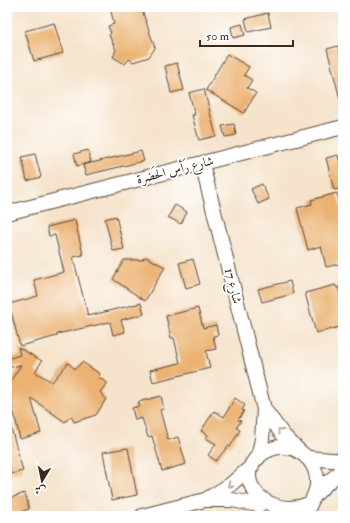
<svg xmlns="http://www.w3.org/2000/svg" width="350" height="523" viewBox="0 0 350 523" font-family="'IM FELL Double Pica',Amiri,serif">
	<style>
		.building { fill: #ebb272 }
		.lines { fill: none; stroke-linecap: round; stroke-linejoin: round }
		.minor-casing { stroke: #574638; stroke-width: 16 }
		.minor { stroke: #fff; stroke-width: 14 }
		.oneway { stroke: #a79f9a }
		.labels { text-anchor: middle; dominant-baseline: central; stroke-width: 3.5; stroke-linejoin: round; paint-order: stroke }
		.street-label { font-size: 13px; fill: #3b2a1e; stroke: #fff }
	</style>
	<rect width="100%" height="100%" fill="#fff"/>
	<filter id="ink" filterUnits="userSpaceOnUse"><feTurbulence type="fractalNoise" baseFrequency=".025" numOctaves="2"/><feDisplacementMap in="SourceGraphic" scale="8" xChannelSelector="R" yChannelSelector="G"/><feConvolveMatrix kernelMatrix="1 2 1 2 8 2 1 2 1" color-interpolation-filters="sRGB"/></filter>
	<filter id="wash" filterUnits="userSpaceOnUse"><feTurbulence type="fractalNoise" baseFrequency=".012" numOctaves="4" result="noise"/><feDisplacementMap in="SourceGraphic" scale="16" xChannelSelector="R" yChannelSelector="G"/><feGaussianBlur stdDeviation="0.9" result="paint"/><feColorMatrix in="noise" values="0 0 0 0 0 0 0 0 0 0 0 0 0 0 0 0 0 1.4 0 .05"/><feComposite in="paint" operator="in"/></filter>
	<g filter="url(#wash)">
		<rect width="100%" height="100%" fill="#f5e3cb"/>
		<g id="blocks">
			<!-- building -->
			<g class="building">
				<polygon points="110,7 141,7 155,48 149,57 133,62 129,59 125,64 113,57 116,50 109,35 111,33 108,26 114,24"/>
				<polygon points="268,13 271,27 248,32 245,19"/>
				<polygon points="54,23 63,53 34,61 25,31"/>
				<polygon points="242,24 245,35 233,38 231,27"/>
				<polygon points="338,46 343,64 343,99 340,99 327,49"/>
				<polygon points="227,54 249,67 244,75 252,80 247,88 256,93 244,113 206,90"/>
				<polygon points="177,63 184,90 171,93 165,66"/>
				<polygon points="204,89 216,136 199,140 192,115 195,115 189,93"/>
				<polygon points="234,124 236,135 225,137 222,126"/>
				<polygon points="88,150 91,162 77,166 74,154"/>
				<polygon points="141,151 144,161 86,175 83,165"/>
				<polygon points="35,154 41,177 27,181 22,157"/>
				<polygon points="338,155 343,175 343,188 334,190 326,158"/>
				<polygon points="262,184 269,199 258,204 251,189"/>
				<polygon points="337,193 343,214 343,263 326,267 321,246 308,250 297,208 312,204 311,200"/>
				<polygon points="175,205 187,212 181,224 168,217"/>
				<polygon points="116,216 124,249 113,251 105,219"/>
				<polygon points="75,220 83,255 73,257 88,316 141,303 144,314 121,320 125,332 113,335 110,322 57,334 57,336 20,346 9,304 38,296 34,280 64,272 55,235 49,236 47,227"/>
				<polygon points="146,257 165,267 145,301 113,279 124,260 141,260"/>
				<polygon points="193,259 200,284 186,288 179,263"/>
				<polygon points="290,281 293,294 262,302 258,289"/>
				<polygon points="335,285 336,287 338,287 341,297 343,297 343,326 316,333 305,293"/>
				<polygon points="198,308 203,328 216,325 218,335 213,336 216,349 206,351 210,368 153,382 150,370 180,363 174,338 171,338 166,316"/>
				<polygon points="18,347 42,361 35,372 52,382 68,363 75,369 82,362 100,374 98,377 107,383 100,392 106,399 96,415 74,422 71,416 65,422 31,398 41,433 20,439 11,400 12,400 8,385 21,365 7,368 7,359 20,355"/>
				<polygon points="161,396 164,409 160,410 168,440 178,437 186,464 162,471 152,436 148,437 142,418 135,420 132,408 140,406 138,402"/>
				<polygon points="235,398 245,405 242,410 244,411 238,420 241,421 236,428 240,430 230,447 228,446 216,461 208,455 216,444 206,438 208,435 201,431 214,411 224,417"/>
				<polygon points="7,424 10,424 23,471 11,474 7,460"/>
				<polygon points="128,448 137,495 112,500 103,452"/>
				<polygon points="25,493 29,509 7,516 7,499"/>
			</g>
		</g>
	</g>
	<g filter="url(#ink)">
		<use href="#blocks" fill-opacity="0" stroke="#574638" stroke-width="1"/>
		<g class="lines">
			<!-- minor casing -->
			<g class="minor-casing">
				<g id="minor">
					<polyline points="202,164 264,409 262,439 258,458"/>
					<polyline points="7,213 343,127"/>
					<polyline points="264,409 283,435 299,451"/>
					<polyline points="308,458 343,461"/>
					<polyline points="314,496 327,483 343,470"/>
					<polyline points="207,499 230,485 252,466"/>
					<polyline points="142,516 205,500 232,500 259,505"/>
					<path d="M305,516C308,506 316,496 317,485C319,461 295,440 271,449C223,468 262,523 309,504"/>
				</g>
			</g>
			<!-- minor -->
			<use href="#minor" class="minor"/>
		</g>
		<!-- one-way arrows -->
		<defs><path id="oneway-chevron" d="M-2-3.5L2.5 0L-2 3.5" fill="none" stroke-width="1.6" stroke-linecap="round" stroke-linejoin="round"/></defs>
		<g class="oneway">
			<use href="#oneway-chevron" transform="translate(280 431) rotate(-130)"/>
			<use href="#oneway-chevron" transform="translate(230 485) rotate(144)"/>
		</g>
	</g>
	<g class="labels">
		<!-- street labels -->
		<g class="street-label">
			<text transform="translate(175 170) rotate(-14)">شارع رَأس الحَضرة</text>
			<text transform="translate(233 286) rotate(76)">شارع 17</text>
		</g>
	</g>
	<!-- margin -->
	<rect width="350" height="523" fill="none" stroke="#fff" stroke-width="24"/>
	<!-- north arrow -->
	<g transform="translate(42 481) rotate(190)" stroke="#ffffff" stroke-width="3" paint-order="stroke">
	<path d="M0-3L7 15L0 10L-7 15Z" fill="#3b2a1e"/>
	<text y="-6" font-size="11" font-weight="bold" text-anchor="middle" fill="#3b2a1e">ش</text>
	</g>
	<!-- scale -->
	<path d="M200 40v6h93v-6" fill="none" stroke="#3b2a1e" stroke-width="2"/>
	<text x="206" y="40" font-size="12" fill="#3b2a1e" stroke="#ffffff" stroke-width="3" paint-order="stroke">50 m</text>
</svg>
